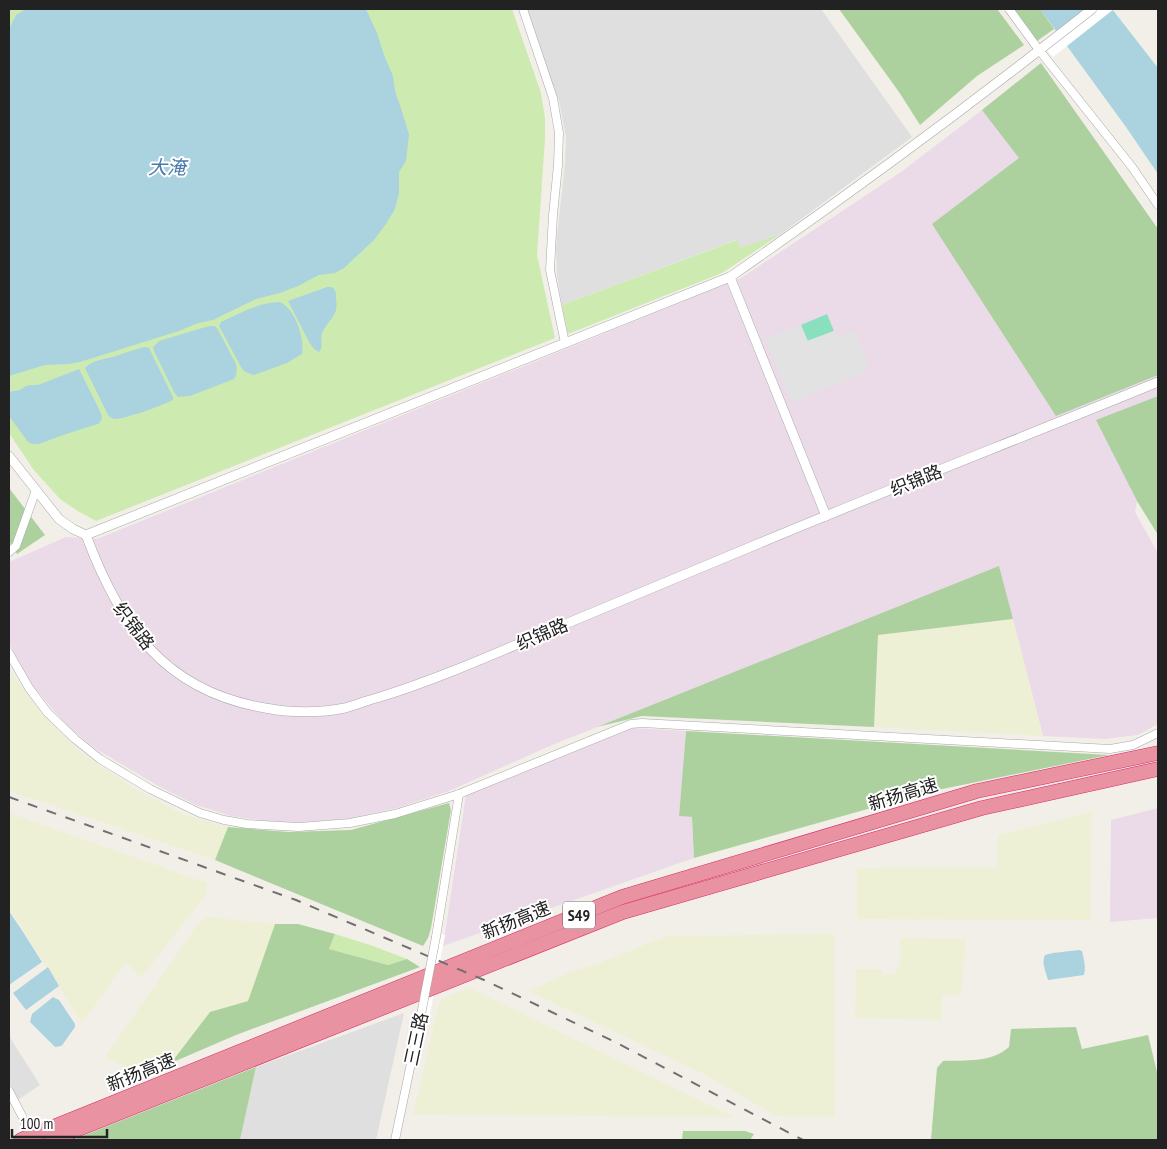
<svg xmlns="http://www.w3.org/2000/svg" width="1167" height="1149" viewBox="0 0 1167 1149" font-family="'PT Sans Narrow','Noto Sans SC',sans-serif">
	<style>
		.residential { fill: #e0dfdf }
		.industrial { fill: #ebdbe8 }
		.farmland { fill: #eef0d5 }
		.grass { fill: #cdebb0 }
		.forest { fill: #add19e }
		.pitch { fill: #88e0be }
		.parking { fill: #e2e2e2 }
		.water { fill: #aad3df }
		.pier { fill: #fff }
		.lines { fill: none; stroke-linecap: round; stroke-linejoin: round }
		.minor-tunnel { stroke: #c8c6c1; stroke-width: 8; stroke-dasharray: 8 4; stroke-linecap: butt }
		.minor-casing { stroke: #a9a9a9; stroke-width: 9 }
		.tertiary-casing { stroke: #a9a9a9; stroke-width: 10 }
		.motorway-casing { stroke: #dc2a67; stroke-width: 15 }
		.minor { stroke: #fff; stroke-width: 8 }
		.tertiary { stroke: #fff; stroke-width: 9 }
		.motorway { stroke: #e892a2; stroke-width: 14 }
		.rail { stroke: #707070; stroke-width: 2; stroke-dasharray: 10 10; stroke-linecap: butt }
		.minor-bridge-casing { stroke: #a9a9a9; stroke-width: 9; stroke-linecap: butt }
		.minor-bridge { stroke: #fff; stroke-width: 8 }
		.labels { text-anchor: middle; dominant-baseline: central; stroke-width: 4; stroke-linejoin: round; paint-order: stroke }
		.shield { fill: #fff; stroke: #646464; stroke-width: 1 }
		.shield-label { font-size: 16px; font-weight: bold; fill: #222 }
		.street-label { font-size: 18px; fill: #222; stroke: #fff }
		.water-label { font-size: 19px; font-style: italic; fill: #4a7aab; stroke: #fff }
	</style>
	<rect width="100%" height="100%" fill="#f2efe9"/>
	<!-- residential -->
	<g class="residential">
		<polygon points="525,9 821,9 912,137 781,234 740,249 736,240 562,305 557,276 556,246 565,163 566,137 559,101"/>
		<polygon points="404,1013 376,1140 240,1140 256,1067"/>
		<polygon points="9,1036 40,1085 9,1106"/>
	</g>
	<!-- industrial -->
	<g class="industrial">
		<polygon points="1041,63 1158,229 1158,396 1097,420 1137,501 1135,512 1158,553 1158,724 1138,735 1105,739 1043,736 999,567 552,745 449,791 397,808 344,820 306,824 274,822 231,816 196,805 160,787 96,749 67,726 32,685 9,644 9,562 66,537 97,539 741,278 901,172 982,110"/>
		<polygon points="634,728 686,731 679,816 692,817 694,858 443,946 466,795"/>
		<polygon points="1158,808 1158,918 1110,922 1111,820"/>
	</g>
	<!-- farmland -->
	<g class="farmland">
		<polygon points="1013,619 1043,736 874,727 878,635"/>
		<polygon points="9,667 17,681 40,711 80,752 140,792 185,815 228,827 215,860 34,799 9,792"/>
		<polygon points="1092,812 1090,920 857,919 857,868 997,867 998,835"/>
		<polygon points="9,813 207,883 207,893 141,978 126,962 82,1023 9,908"/>
		<polygon points="209,917 275,924 248,1001 210,1012 171,1063 135,1072 105,1057 200,921"/>
		<polygon points="834,934 835,1117 776,1116 702,1073 528,991 571,972 599,963 667,936"/>
		<polygon points="900,938 966,939 961,996 942,995 942,1020 855,1018 856,969 882,969 882,974 896,974 897,967 900,967"/>
		<polygon points="470,988 734,1117 413,1115 440,999"/>
	</g>
	<!-- grass -->
	<g class="grass">
		<polygon points="9,9 512,9 541,93 545,118 545,139 537,255 555,338 96,521 76,510 60,499 33,469 9,433"/>
		<polygon points="781,234 722,273 568,334 562,305 737,240 740,248"/>
		<polygon points="335,934 373,946 407,959 388,965 329,949"/>
	</g>
	<!-- forest -->
	<g class="forest">
		<polygon points="839,9 997,9 1024,45 977,76 920,125 899,92"/>
		<polygon points="1014,9 1040,9 1054,29 1037,41"/>
		<polygon points="1041,63 1158,229 1158,375 1056,416 932,224 1019,158 982,110"/>
		<polygon points="1158,396 1158,535 1137,501 1096,420"/>
		<polygon points="9,488 45,535 17,554 9,541"/>
		<polygon points="999,566 1013,619 878,635 874,727 642,716 597,727"/>
		<polygon points="686,731 1109,755 928,792 694,858 692,817 679,816"/>
		<polygon points="449,803 451,810 431,928 428,938 423,946 215,860 228,827 289,832 351,830"/>
		<polygon points="275,924 298,924 335,934 329,949 388,965 407,959 420,967 236,1035 171,1063 210,1012 248,1001"/>
		<path d="M1076,1027L1082,1049L1148,1035L1158,1076V1140H931L937,1068L943,1061C966,1060 991,1063 1009,1047L1011,1029Z"/>
		<polygon points="256,1067 240,1140 73,1140 95,1131"/>
		<polygon points="683,1131 745,1131 754,1134 750,1140 682,1140"/>
	</g>
	<!-- pitch -->
	<polygon class="pitch" points="827,314 834,331 807,341 801,325"/>
	<!-- parking -->
	<polygon class="parking" points="801,325 808,341 834,331 836,337 855,331 867,359 868,366 867,370 864,373 792,403 765,339"/>
	<!-- water -->
	<g class="water">
		<polygon points="26,9 366,9 377,33 384,55 393,76 395,91 401,108 409,135 406,161 399,172 399,193 395,209 386,224 374,240 344,268 335,273 319,275 298,286 280,293 256,299 213,320 198,323 179,331 80,362 69,364 45,365 9,376 9,29 16,15"/>
		<polygon points="1040,9 1112,9 1158,68 1158,174 1126,127"/>
		<path d="M327,287H332C336,290 336,293 336,298C339,317 329,318 322,333C320,339 324,347 319,352L314,349L309,342L288,301Z"/>
		<path d="M279,302C295,307 305,339 302,354L287,363L254,375L245,372L241,367L219,326L221,322C241,313 257,303 279,302Z"/>
		<path d="M209,326H215L217,328L236,364C237,369 237,375 234,379L190,396L178,397L174,392L154,351L153,347L159,341Z"/>
		<path d="M145,347L149,348L173,397V400C164,405 125,419 115,419C111,418 111,418 108,415L85,368C93,359 108,359 119,355C127,352 136,349 145,347Z"/>
		<polygon points="79,369 100,411 102,417 101,421 98,424 66,434 39,444 33,444 28,442 9,416 9,392 20,390 26,386 31,385 38,385"/>
		<polygon points="9,911 25,935 42,962 9,985"/>
		<path d="M1079,950L1082,951C1084,959 1086,968 1084,975L1048,980C1046,972 1041,962 1045,955L1053,953Z"/>
		<polygon points="48,967 59,986 26,1010 13,993"/>
		<polygon points="53,997 59,1000 75,1024 75,1027 63,1044 61,1046 55,1047 30,1022 32,1014"/>
	</g>
	<!-- pier -->
	<g class="pier">
		<polygon points="1088,9 1114,9 1053,57 1042,45"/>
		<polygon points="434,933 445,935 428,1024 417,1022"/>
	</g>
	<g class="lines">
		<!-- minor-tunnel -->
		<polyline class="minor-tunnel" points="22,1116 29,1140"/>
		<!-- minor casing -->
		<g class="minor-casing">
			<g id="minor">
				<polyline points="523,9 553,98 559,133 558,165 553,215 550,270 565,343"/>
				<polyline points="1009,9 1039,50 1132,167 1158,205"/>
				<polyline points="9,552 16,546 36,490"/>
				<polyline points="9,653 29,688 47,712 75,739 100,759 150,789 200,813 224,820 247,824 299,827 350,823 395,814 459,794 631,724 642,723 1110,749 1133,745 1158,733"/>
				<polyline points="436,937 459,794"/>
				<polyline points="9,1091 22,1116"/>
				<polyline points="395,1140 420,1020"/>
			</g>
		</g>
		<!-- tertiary casing -->
		<g class="tertiary-casing">
			<g id="tertiary">
				<polyline points="730,277 826,516"/>
				<path d="M9,456L59,519L73,529L86,535C120,626 164,691 265,708C290,713 321,713 345,708C356,705 368,700 380,697C438,679 494,654 551,630C621,601 691,572 760,543C892,488 1026,436 1158,382"/>
				<path d="M86,535L730,277C854,191 974,102 1092,9"/>
			</g>
		</g>
		<!-- motorway casing -->
		<g class="motorway-casing">
			<g id="motorway">
				<polyline points="21,1140 622,897 977,791 1158,753"/>
				<polyline points="51,1140 623,912 982,808 1158,769"/>
			</g>
		</g>
		<!-- minor -->
		<use href="#minor" class="minor"/>
		<!-- tertiary -->
		<use href="#tertiary" class="tertiary"/>
		<!-- motorway -->
		<use href="#motorway" class="motorway"/>
		<!-- rail -->
		<polyline class="rail" points="9,797 296,900 484,980 615,1042 803,1140"/>
		<!-- minor-bridge casing -->
		<g class="minor-bridge-casing">
			<polyline id="minor-bridge" points="420,1020 436,937"/>
		</g>
		<!-- minor-bridge -->
		<use href="#minor-bridge" class="minor-bridge"/>
	</g>
	<g class="labels">
		<!-- shield labels -->
		<rect class="shield" x="563" y="901.5" width="32" height="27" rx="4"/>
		<g class="shield-label">
			<text x="579" y="915">S49</text>
		</g>
		<!-- street labels -->
		<g class="street-label">
			<text transform="translate(916 480) rotate(-22)">织锦路</text>
			<text transform="translate(134 626) rotate(53)">织锦路</text>
			<text transform="translate(542 634) rotate(-23)">织锦路</text>
			<text transform="translate(903 794) rotate(-17)">新扬高速</text>
			<text transform="translate(516 920) rotate(-22)">新扬高速</text>
			<text transform="translate(416 1039) rotate(-78)">三三路</text>
			<text transform="translate(141 1072) rotate(-22)">新扬高速</text>
		</g>
		<!-- water labels -->
		<g class="water-label">
			<text x="167" y="167">大淹</text>
		</g>
	</g>
	<!-- border -->
	<rect width="1167" height="1149" fill="none" stroke="#222222" stroke-width="20"/>
	<!-- scale -->
	<path d="M12 1129v8h95v-8" fill="none" stroke="#222222" stroke-width="2.5"/>
	<text x="20" y="1129" font-size="15" fill="#222222" stroke="#ffffff" stroke-width="4" paint-order="stroke">100 m</text>
</svg>
